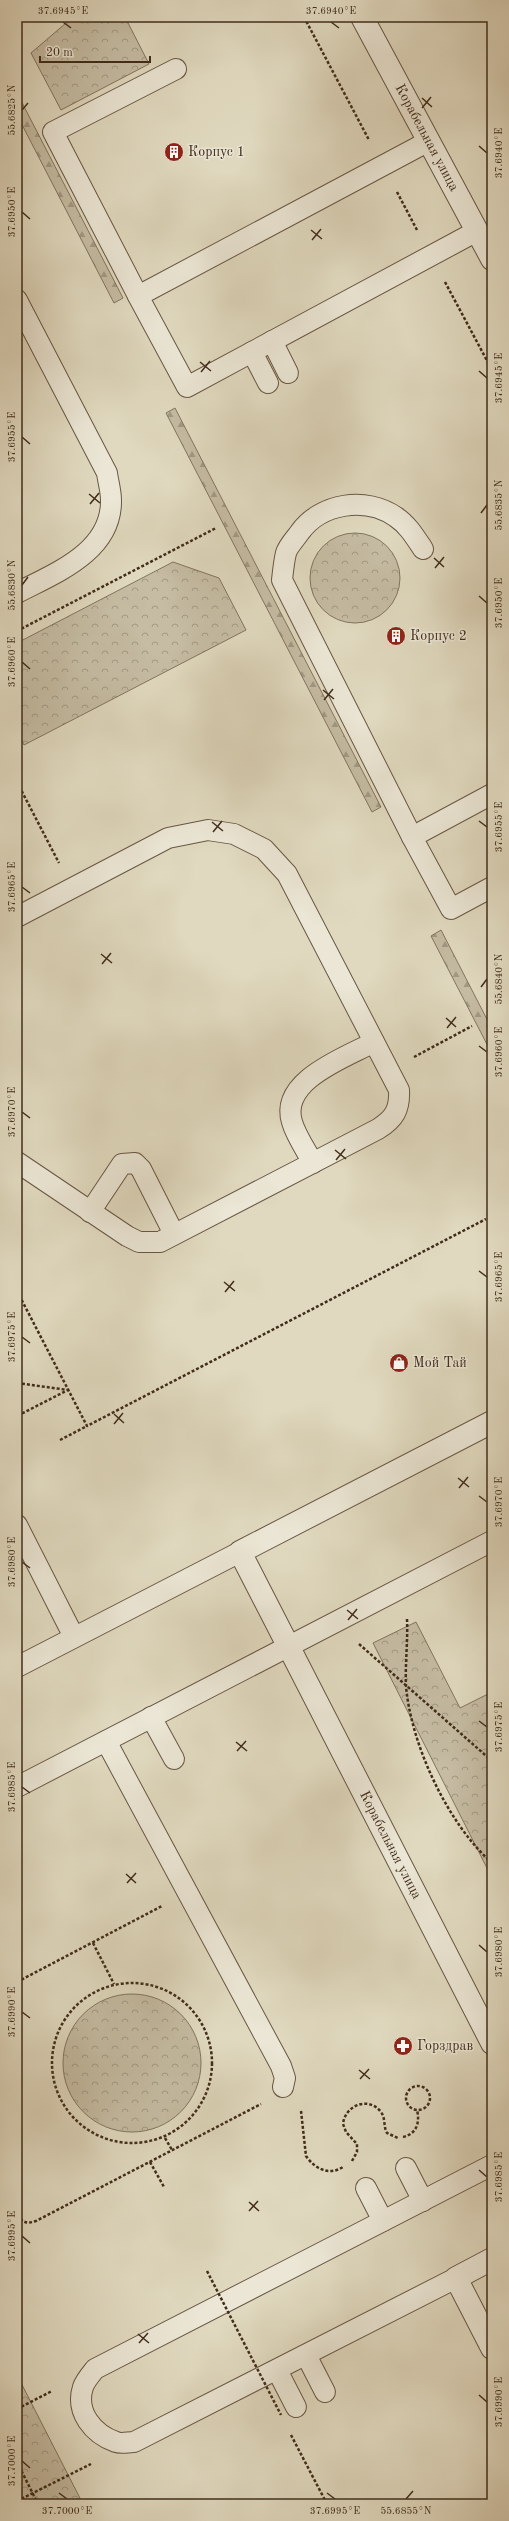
<svg xmlns="http://www.w3.org/2000/svg" width="509" height="2521" viewBox="0 0 509 2521" font-family="'Old Standard TT',serif">
	<style>
		.forest { fill: url(#forest-firs); stroke: #82745f }
		.park { fill: url(#park-crowns); stroke: #82745f }
		.lines { fill: none; stroke-linecap: round; stroke-linejoin: round }
		.service-casing { stroke: #685744; stroke-width: 22 }
		.minor-casing { stroke: #685744; stroke-width: 24 }
		.path { stroke: #402c1b; stroke-width: 2.5; stroke-dasharray: 3 2; stroke-linecap: butt }
		.service { stroke: #ebe6d5; stroke-width: 20 }
		.minor { stroke: #ebe6d5; stroke-width: 22 }
		.path-bridge { stroke: #402c1b; stroke-width: 2.5; stroke-dasharray: 3 2; stroke-linecap: butt }
		.ticks { fill: none; stroke: #402c1b; stroke-width: 1.5 }
		.labels { text-anchor: middle; dominant-baseline: central; stroke-width: 3; stroke-linejoin: round; paint-order: stroke }
		.street-label { font-size: 14px; fill: #402c1b; stroke: #ebe6d5 }
		.poi-label { font-size: 14px; fill: #402c1b; stroke: #ebe6d5; text-anchor: start }
		.neatline { fill: none; stroke: #402c1b; stroke-width: 1.5 }
		.ticks-label { font-size: 10px; text-anchor: middle; fill: #402c1b }
	</style>
	<defs>
		<pattern id="forest-firs" width="22" height="20" patternUnits="userSpaceOnUse"><rect width="22" height="20" fill="#c5bca3"/><path d="M5 1l3.5 6h-7zM16 11l3.5 6h-7z" fill="#a19984"/></pattern>
		<pattern id="park-crowns" width="20" height="18" patternUnits="userSpaceOnUse"><rect width="20" height="18" fill="#c5bca3"/><path d="M2 6a3 3 0 1 1 6 0M12 15a3 3 0 1 1 6 0" fill="none" stroke="#a19984"/></pattern>
	</defs>
	<rect width="100%" height="100%" fill="#e0d9bf"/>
	<filter id="stains"><feTurbulence type="fractalNoise" baseFrequency=".005" numOctaves="4"/><feColorMatrix values="0 0 0 0 .2 0 0 0 0 .09 0 0 0 0 .02 0 0 0 .5 -.17"/></filter>
	<radialGradient id="worn" r=".72"><stop offset=".6" stop-color="#630" stop-opacity="0"/><stop offset="1" stop-color="#630" stop-opacity=".3"/></radialGradient>
	<!-- forest -->
	<g class="forest">
		<polygon points="17,93 123,298 114,303 17,115"/>
		<polygon points="175,408 381,807 372,812 166,413"/>
		<polygon points="441,930 492,1029 492,1054 431,936"/>
	</g>
	<!-- park -->
	<g class="park">
		<polygon points="73,17 125,17 149,64 61,110 31,53"/>
		<circle cx="355" cy="578" r="45"/>
		<polygon points="173,562 219,578 246,630 24,745 17,731 17,643"/>
		<polygon points="416,1622 460,1708 488,1694 492,1702 492,1878 373,1643"/>
		<circle cx="132" cy="2063" r="69"/>
		<polygon points="17,2375 83,2504 17,2504"/>
	</g>
	<g class="lines">
		<!-- service casing -->
		<g class="service-casing">
			<g id="service">
				<polyline points="429,141 138,296 187,387 477,231"/>
				<polyline points="138,296 53,132 176,69"/>
				<path d="M17,300L107,473C108,481 111,491 111,500C112,552 55,573 17,593"/>
				<polyline points="272,341 288,373"/>
				<polyline points="252,352 268,383"/>
				<polyline points="492,794 412,837 451,909 492,887"/>
				<path d="M412,837L282,580C283,571 284,561 286,553C288,546 296,538 300,532C321,503 366,496 396,517C408,525 415,537 423,549"/>
				<path d="M17,917L168,838L208,830L234,834L264,849L287,874L399,1090C400,1110 394,1119 378,1129L160,1242H139L127,1236L17,1162"/>
				<path d="M313,1163C306,1150 296,1136 292,1122C279,1080 347,1057 374,1042"/>
				<polyline points="90,1212 122,1164 135,1163 141,1169 174,1234"/>
				<polyline points="17,1525 74,1637"/>
				<polyline points="17,1667 240,1552"/>
				<polyline points="151,1717 174,1759"/>
				<polyline points="106,1741 281,2066 285,2078 283,2087"/>
				<polyline points="17,1787 492,1541"/>
				<polyline points="406,2168 423,2201"/>
				<polyline points="366,2188 383,2221"/>
				<path d="M456,2278L134,2442C128,2442 121,2444 116,2442C93,2434 75,2412 83,2387C85,2381 91,2374 95,2369L492,2165"/>
				<polyline points="306,2355 325,2392"/>
				<polyline points="277,2370 296,2407"/>
			</g>
		</g>
		<!-- minor casing -->
		<g class="minor-casing">
			<g id="minor">
				<path id="s1" d="M362,17L492,259"/>
				<path id="s2" d="M492,1422L240,1552L492,2043"/>
				<polyline points="492,2259 456,2278 492,2348"/>
			</g>
		</g>
		<!-- path -->
		<g class="path">
			<polyline points="304,17 369,140"/>
			<polyline points="397,192 417,230"/>
			<polyline points="445,282 492,370"/>
			<polyline points="17,631 216,528"/>
			<polyline points="17,782 59,863"/>
			<polyline points="414,1057 472,1026"/>
			<polyline points="17,1291 87,1426 486,1219"/>
			<polyline points="17,1383 68,1390 17,1416"/>
			<polyline points="60,1440 87,1426"/>
			<path d="M407,1619C408,1641 405,1664 406,1686C411,1745 448,1824 492,1863"/>
			<polyline points="359,1644 492,1761"/>
			<polyline points="93,1943 114,1984"/>
			<polyline points="17,1982 162,1906"/>
			<circle cx="132" cy="2063" r="80"/>
			<circle cx="418" cy="2098" r="12"/>
			<path d="M301,2111L306,2156C315,2169 329,2176 343,2167"/>
			<path d="M403,2137C417,2134 420,2122 417,2110"/>
			<polyline points="165,2138 172,2150"/>
			<path d="M352,2161L357,2152V2144L346,2132L343,2124C345,2105 369,2096 381,2112C386,2119 383,2126 387,2133L398,2138"/>
			<polyline points="150,2162 164,2187"/>
			<path d="M17,2215C23,2223 27,2224 36,2221L261,2104"/>
			<polyline points="17,2409 52,2391"/>
			<polyline points="291,2435 327,2504"/>
			<polyline points="17,2462 38,2504"/>
			<polyline points="17,2501 91,2464"/>
		</g>
		<!-- service -->
		<use href="#service" class="service"/>
		<!-- minor -->
		<use href="#minor" class="minor"/>
		<!-- path-bridge -->
		<polyline class="path-bridge" points="207,2271 281,2415"/>
	</g>
	<!-- ticks -->
	<path class="ticks" d="M63,22L71,28M331,22L339,28M422,98L432,107M422,108L431,97M22,110L28,103M479,146L487,153M22,212L30,219M311,230L322,239M312,240L321,229M200,362L211,371M479,371L487,378M201,372L210,361M22,437L30,444M89,494L100,503M90,504L99,493M481,513L487,505M434,558L444,567M435,568L444,557M22,585L28,577M479,596L487,603M22,662L30,669M323,690L334,699M324,700L333,689M479,821L487,827M212,822L223,831M213,832L222,821M22,887L30,893M101,954L112,963M102,964L111,953M481,987L487,979M446,1018L456,1027M447,1028L456,1017M479,1046L487,1052M22,1112L30,1118M335,1150L346,1159M336,1160L345,1149M479,1271L487,1277M224,1282L235,1291M225,1292L234,1281M22,1337L30,1343M114,1414L124,1423M114,1424L123,1413M458,1478L469,1487M459,1488L468,1477M479,1496L487,1502M22,1562L30,1568M347,1610L358,1619M348,1620L357,1609M479,1721L487,1727M236,1742L247,1751M237,1751L246,1741M22,1787L30,1793M126,1874L136,1883M127,1883L136,1873M479,1945L487,1952M22,2012L30,2018M359,2070L370,2079M360,2079L369,2069M479,2170L487,2177M249,2202L259,2211M249,2211L258,2201M22,2236L30,2243M138,2334L149,2343M139,2343L148,2333M479,2395L487,2402M22,2461L30,2468M59,2493L67,2499M327,2493L335,2499M406,2499L413,2491"/>
	<!-- icons -->
	<defs>
		<g id="building-disc" transform="scale(1)"><circle r="9.5" fill="#8f2418" stroke="#ebe6d5"/><path d="M-4-6H4V6H1V3H-1V6H-4ZM-2.5-4.3h1.7v1.8h-1.7ZM.8-4.3h1.7v1.8H.8ZM-2.5-1h1.7V.8h-1.7ZM.8-1h1.7V.8H.8Z" fill="#fff"/></g>
		<g id="shop-disc" transform="scale(1)"><circle r="9.5" fill="#8f2418" stroke="#ebe6d5"/><path d="M-5-2.5h2.3a2.7 3.5 0 0 1 5.4 0H5L5.5 6h-11ZM-1.5-2.5h3a1.5 2.3 0 0 0-3 0Z" fill="#fff"/></g>
		<g id="pharmacy-disc" transform="scale(1)"><circle r="9.5" fill="#8f2418" stroke="#ebe6d5"/><path d="M-2-6h4v4h4v4h-4v4h-4v-4h-4v-4h4Z" fill="#fff"/></g>
	</defs>
	<g fill-rule="evenodd">
		<use href="#building-disc" x="174" y="152"/>
		<use href="#building-disc" x="396" y="636"/>
		<use href="#shop-disc" x="399" y="1363"/>
		<use href="#pharmacy-disc" x="403" y="2046"/>
	</g>
	<g class="labels">
		<!-- street labels -->
		<g class="street-label">
			<text stroke="none"><textPath href="#s1" startOffset="137">Корабельная улица</textPath></text>
			<text stroke="none"><textPath href="#s2" startOffset="613">Корабельная улица</textPath></text>
		</g>
		<!-- poi labels -->
		<g class="poi-label">
			<text x="188" y="152">Корпус 1</text>
			<text x="410" y="636">Корпус 2</text>
			<text x="413" y="1363">Мой Тай</text>
			<text x="417" y="2046">Горздрав</text>
		</g>
	</g>
	<!-- margin -->
	<rect width="509" height="2521" fill="none" stroke="#e0d9bf" stroke-width="44"/>
	<!-- scale -->
	<path d="M40 56v6h110v-6" fill="none" stroke="#402c1b" stroke-width="2"/>
	<text x="46" y="56" font-size="12" fill="#402c1b" stroke="#ebe6d5" stroke-width="3" paint-order="stroke">20 m</text>
	<rect x="22" y="22" width="465" height="2477" class="neatline"/>
	<g class="ticks-label">
		<text x="63" y="14">37.6945°E</text>
		<text x="331" y="14">37.6940°E</text>
		<text transform="translate(11 110) rotate(-90)" y="4">55.6825°N</text>
		<text transform="translate(498 153) rotate(-90)" y="4">37.6940°E</text>
		<text transform="translate(11 212) rotate(-90)" y="4">37.6950°E</text>
		<text transform="translate(498 378) rotate(-90)" y="4">37.6945°E</text>
		<text transform="translate(11 437) rotate(-90)" y="4">37.6955°E</text>
		<text transform="translate(498 505) rotate(-90)" y="4">55.6835°N</text>
		<text transform="translate(11 585) rotate(-90)" y="4">55.6830°N</text>
		<text transform="translate(498 603) rotate(-90)" y="4">37.6950°E</text>
		<text transform="translate(11 662) rotate(-90)" y="4">37.6960°E</text>
		<text transform="translate(498 827) rotate(-90)" y="4">37.6955°E</text>
		<text transform="translate(11 887) rotate(-90)" y="4">37.6965°E</text>
		<text transform="translate(498 979) rotate(-90)" y="4">55.6840°N</text>
		<text transform="translate(498 1052) rotate(-90)" y="4">37.6960°E</text>
		<text transform="translate(11 1112) rotate(-90)" y="4">37.6970°E</text>
		<text transform="translate(498 1277) rotate(-90)" y="4">37.6965°E</text>
		<text transform="translate(11 1337) rotate(-90)" y="4">37.6975°E</text>
		<text transform="translate(498 1502) rotate(-90)" y="4">37.6970°E</text>
		<text transform="translate(11 1562) rotate(-90)" y="4">37.6980°E</text>
		<text transform="translate(498 1727) rotate(-90)" y="4">37.6975°E</text>
		<text transform="translate(11 1787) rotate(-90)" y="4">37.6985°E</text>
		<text transform="translate(498 1952) rotate(-90)" y="4">37.6980°E</text>
		<text transform="translate(11 2012) rotate(-90)" y="4">37.6990°E</text>
		<text transform="translate(498 2177) rotate(-90)" y="4">37.6985°E</text>
		<text transform="translate(11 2236) rotate(-90)" y="4">37.6995°E</text>
		<text transform="translate(498 2402) rotate(-90)" y="4">37.6990°E</text>
		<text transform="translate(11 2461) rotate(-90)" y="4">37.7000°E</text>
		<text x="67" y="2514">37.7000°E</text>
		<text x="335" y="2514">37.6995°E</text>
		<text x="406" y="2514">55.6855°N</text>
	</g>
	<rect width="100%" height="100%" filter="url(#stains)"/>
	<rect width="100%" height="100%" fill="url(#worn)"/>
</svg>
